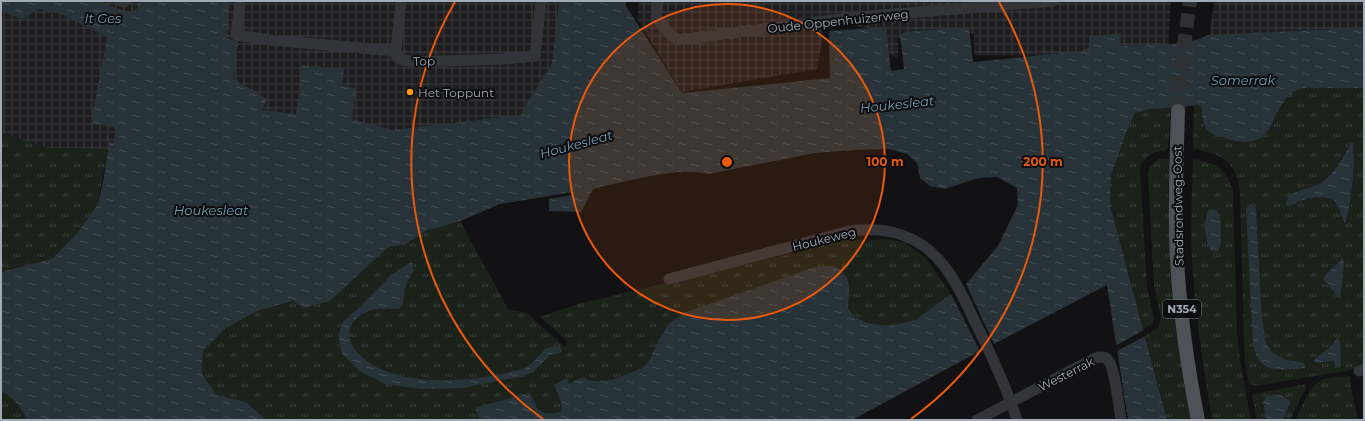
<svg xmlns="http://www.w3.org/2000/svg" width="1365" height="421" viewBox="0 0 1365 421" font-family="Montserrat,sans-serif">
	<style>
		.industrial { fill: url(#industrial-grid) }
		.grass { fill: url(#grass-tufts); fill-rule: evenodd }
		.water { fill: url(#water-ripples) }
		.pier { fill: #121214 }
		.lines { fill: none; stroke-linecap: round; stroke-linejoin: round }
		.major-tunnel { stroke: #2f3034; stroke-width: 14; stroke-dasharray: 14 7; stroke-linecap: butt }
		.minor { stroke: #323439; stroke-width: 11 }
		.major { stroke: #4e5158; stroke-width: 14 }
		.ring { fill: none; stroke: #e8590c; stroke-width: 2 }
		.poi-dot { fill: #ff981e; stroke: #0d0d0f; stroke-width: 1.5 }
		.labels { text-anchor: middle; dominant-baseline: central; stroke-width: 4; stroke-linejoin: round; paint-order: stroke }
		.shield { fill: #0d0d0f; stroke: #757b84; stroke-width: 1 }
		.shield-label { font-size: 11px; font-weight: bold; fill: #a2aab6 }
		.street-label { font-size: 12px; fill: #a2aab6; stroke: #0d0d0f }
		.poi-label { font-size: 12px; fill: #a2aab6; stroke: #0d0d0f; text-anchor: start }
		.water-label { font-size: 13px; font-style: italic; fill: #759eb4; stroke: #0d0d0f }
		.centre { fill: #e8590c; stroke: #0d0d0f; stroke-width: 2 }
		.ring-label { font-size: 12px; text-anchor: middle; font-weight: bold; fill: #e8590c; stroke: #0d0d0f; stroke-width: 4; stroke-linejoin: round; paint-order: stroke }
	</style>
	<defs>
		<pattern id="industrial-grid" width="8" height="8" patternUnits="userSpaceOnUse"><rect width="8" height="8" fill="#1e1e21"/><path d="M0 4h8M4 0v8" fill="none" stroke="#3c3c3f"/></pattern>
		<pattern id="grass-tufts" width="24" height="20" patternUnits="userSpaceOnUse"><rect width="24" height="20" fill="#1a221a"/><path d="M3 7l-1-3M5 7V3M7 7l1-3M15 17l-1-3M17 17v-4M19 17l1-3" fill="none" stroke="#383f39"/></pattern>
		<pattern id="water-ripples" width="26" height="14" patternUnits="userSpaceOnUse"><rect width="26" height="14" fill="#273338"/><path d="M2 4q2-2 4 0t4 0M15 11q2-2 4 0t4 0" fill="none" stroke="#434e53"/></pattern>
	</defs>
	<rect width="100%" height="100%" fill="#121214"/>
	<!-- industrial -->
	<g class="industrial">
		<polygon points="91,1 140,1 137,18"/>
		<polygon points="228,1 563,1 558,66 527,122 280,167 217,85"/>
		<polygon points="639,1 1171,1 1168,49 1088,56 974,55 974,34 898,38 898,58 883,51 882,30 825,22 817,69 682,92 637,19"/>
		<polygon points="1214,1 1364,1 1364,36 1209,44"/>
		<polygon points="40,9 63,15 108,37 91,123 115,128 114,142 109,142 108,149 46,148 1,133 1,11 21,19"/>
	</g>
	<!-- grass -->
	<g class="grass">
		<path d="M1301,88H1364V363L1358,364L1357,369L1255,386L1250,384L1246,370L1244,345L1240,192C1235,159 1223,156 1193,148L1194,106L1201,105L1204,127L1270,128L1277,113L1289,95ZM1351,142C1358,159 1351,205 1345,223L1339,209L1333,199C1316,195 1305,198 1290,206L1296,191C1326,186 1337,167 1351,142ZM1254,205L1256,209L1262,317L1266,343L1272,352L1286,360L1299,362L1305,367L1277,371L1254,349ZM1344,265L1339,298L1333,289L1325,283V275L1329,271ZM1338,336L1335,361L1321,363L1318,357L1327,350Z"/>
		<path d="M1171,107L1168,148L1166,149V151C1153,151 1144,156 1140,169L1147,286L1154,319L1153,323L1143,330L1110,205L1111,176L1126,133L1135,113L1150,109Z"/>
		<polygon points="1,133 46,148 108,149 98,204 78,232 52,259 1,272"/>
		<polygon points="1159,158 1169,159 1168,201 1171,246 1192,420 1167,420 1145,336 1159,327 1161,319 1154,285 1148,174 1150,166"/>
		<path d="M1193,159C1216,163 1224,168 1233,190L1237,334L1241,366L1251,420H1212C1202,360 1193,300 1191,238C1191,212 1192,185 1193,159Z"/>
		<path d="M460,221L508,309L527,313L565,347L568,342L540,317L578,304L802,251L845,240L886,239L904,242L925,257L951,294L915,320L890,326L867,323L855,317L848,308L849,292L668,324L659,340L649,361L642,368L612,380L591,381L582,377L569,384L567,377L554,385L561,402L562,411C543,417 539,412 532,395L476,408L480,420H266L246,402L216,394L202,374L203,351L225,329L257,311L293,301L303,308L360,273L386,249L402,245L426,231Z"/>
		<path d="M1350,376L1351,387L1358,420H1296C1301,409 1309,388 1319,382C1327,376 1341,377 1350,376Z"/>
		<polygon points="1306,384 1306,388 1290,420 1283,420 1290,405 1263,402 1267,420 1257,420 1252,396 1254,394"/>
		<path d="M1,391C13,398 22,407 27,420H1Z"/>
	</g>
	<!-- water -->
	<g class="water">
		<path d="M1,1H99L128,13L137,9L138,1H230L226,39L238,41L234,79L267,99L262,110L296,114L302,65L344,69L342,86L356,88L352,119L393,130L520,115L552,63L559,1H626V6L682,93L830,78L829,31L886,27L891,71L904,69L900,35L905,32L969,27L973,62L1083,51L1089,47V37L1121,33L1120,46C1141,45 1192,46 1207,35L1364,28V88C1349,88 1333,88 1318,88C1312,88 1305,87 1300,89C1265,102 1283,157 1225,138C1202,131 1204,128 1201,105L1150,109L1135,113L1126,133L1111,176L1110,205L1167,420H1128L1107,285L994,344L966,284L998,246L1018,205L1017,188L997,177L978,178L945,189L930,186L920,178L917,163L907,154L888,149L854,150L815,153L708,174C686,169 667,173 645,177C628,181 611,184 593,189L581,212L549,211V199L573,195V192L500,204L460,221L426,231L404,245L392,247L386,249L330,301L303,308L293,301L257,311L225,329L203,351L202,374L216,394L246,402L266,420H27C22,407 13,398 1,391V272L52,259L78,232L98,204L103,183L109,142H114L115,128L91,123L107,37L63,15L40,9L21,19L1,11Z"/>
		<path d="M1352,141C1357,160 1351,205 1345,224L1339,209L1333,199C1320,196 1310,197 1298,202C1294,204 1291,206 1286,206L1288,196C1297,190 1304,190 1314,186C1333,178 1342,158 1352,141Z"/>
		<path d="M1249,205H1254L1256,209L1262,317L1266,343L1272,352L1286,360L1304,363L1305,368C1279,371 1258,375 1253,343L1246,209Z"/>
		<path d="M1209,210H1214L1218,212L1221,222V245C1219,250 1216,251 1211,251C1205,243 1203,218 1209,210Z"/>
		<polygon points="1343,258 1344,265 1340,299 1323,279 1325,275"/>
		<path d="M411,262L414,270C406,282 403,291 403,305L399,309C379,309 369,306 354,321C346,330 349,343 356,351C387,388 463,383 506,373C512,371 521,371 526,367C540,359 541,345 560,346L562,352L550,355L533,372L523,376L463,388L422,389L385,384L360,371L342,354L338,335L343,322L361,306L391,275Z"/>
		<path d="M832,266C854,274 849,289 848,308L855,317L867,323L890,326L915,320L951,294L980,351L852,420H480L475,408L529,393C534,397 534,402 537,407C544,416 553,414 562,411L561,402L554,385L567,377L569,384L582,377L591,381L612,380L642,368L649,361L659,340L668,324L684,313L815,267Z"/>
		<path d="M1338,336L1340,342L1341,367L1335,368L1334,361L1315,363L1314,360C1323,352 1332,347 1338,336Z"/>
		<polygon points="1273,395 1280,395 1289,400 1290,404 1283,420 1267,420 1263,402 1267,396"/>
	</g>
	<!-- pier -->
	<polygon class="pier" points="1144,330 1147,335 1117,351 1115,346"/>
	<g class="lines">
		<!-- major-tunnel -->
		<polyline class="major-tunnel" points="1178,111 1183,53 1190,1"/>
		<!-- minor -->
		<g class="minor">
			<polyline points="120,1 124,2 125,1"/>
			<polyline points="240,1 236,35 270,40 396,51 396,55 402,60 419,62 501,59 535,56 541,1"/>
			<polyline points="658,1 656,17 666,30 677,40 857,17 1054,1"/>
			<polyline points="396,51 401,1"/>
			<path d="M669,279L846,232C884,225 920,234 944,266C957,282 966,303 975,322C991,354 1006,386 1017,420"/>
			<polyline points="1359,371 1364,369"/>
			<path d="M977,420L1095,358C1099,357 1104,356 1107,359C1115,365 1119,409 1121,420"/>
		</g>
		<!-- major -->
		<path class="major" d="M1178,111C1177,150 1175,190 1176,229C1177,291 1186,359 1198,420"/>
	</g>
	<!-- distance rings -->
	<circle cx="727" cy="162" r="158" fill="#e8590c" fill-opacity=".12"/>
	<g class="ring">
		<circle cx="727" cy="162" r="158"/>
		<path d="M543 419A316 316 0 0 1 455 2M999 2A316 316 0 0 1 911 419"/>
	</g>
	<!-- markers -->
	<circle class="poi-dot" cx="410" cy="92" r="4"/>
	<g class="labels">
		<!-- shield labels -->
		<rect class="shield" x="1163" y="300" width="38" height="18" rx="3"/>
		<g class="shield-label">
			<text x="1182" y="309">N354</text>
		</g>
		<!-- street labels -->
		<g class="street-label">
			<text transform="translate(838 21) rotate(-6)">Oude Oppenhuizerweg</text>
			<text transform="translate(424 61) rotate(-1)">Top</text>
			<text transform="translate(1178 206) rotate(-91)">Stadsrondweg-Oost</text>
			<text transform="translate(824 239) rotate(-14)">Houkeweg</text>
			<text transform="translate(1066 374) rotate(-27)">Westerrak</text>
		</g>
		<!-- poi labels -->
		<g class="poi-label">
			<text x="418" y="92">Het Toppunt</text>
		</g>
		<!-- water labels -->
		<g class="water-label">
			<text x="103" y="18">It Ges</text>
			<text x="1243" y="80">Somerrak</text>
			<text transform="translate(897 104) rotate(-6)">Houkesleat</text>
			<text transform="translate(576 144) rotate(-15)">Houkesleat</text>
			<text x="211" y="210">Houkesleat</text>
		</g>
	</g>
	<circle cx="727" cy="162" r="6" class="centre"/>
	<g class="ring-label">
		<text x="885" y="166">100 m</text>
		<text x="1043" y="166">200 m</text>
	</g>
	<!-- border -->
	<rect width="1365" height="421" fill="none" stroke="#a2aab6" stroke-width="4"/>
</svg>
